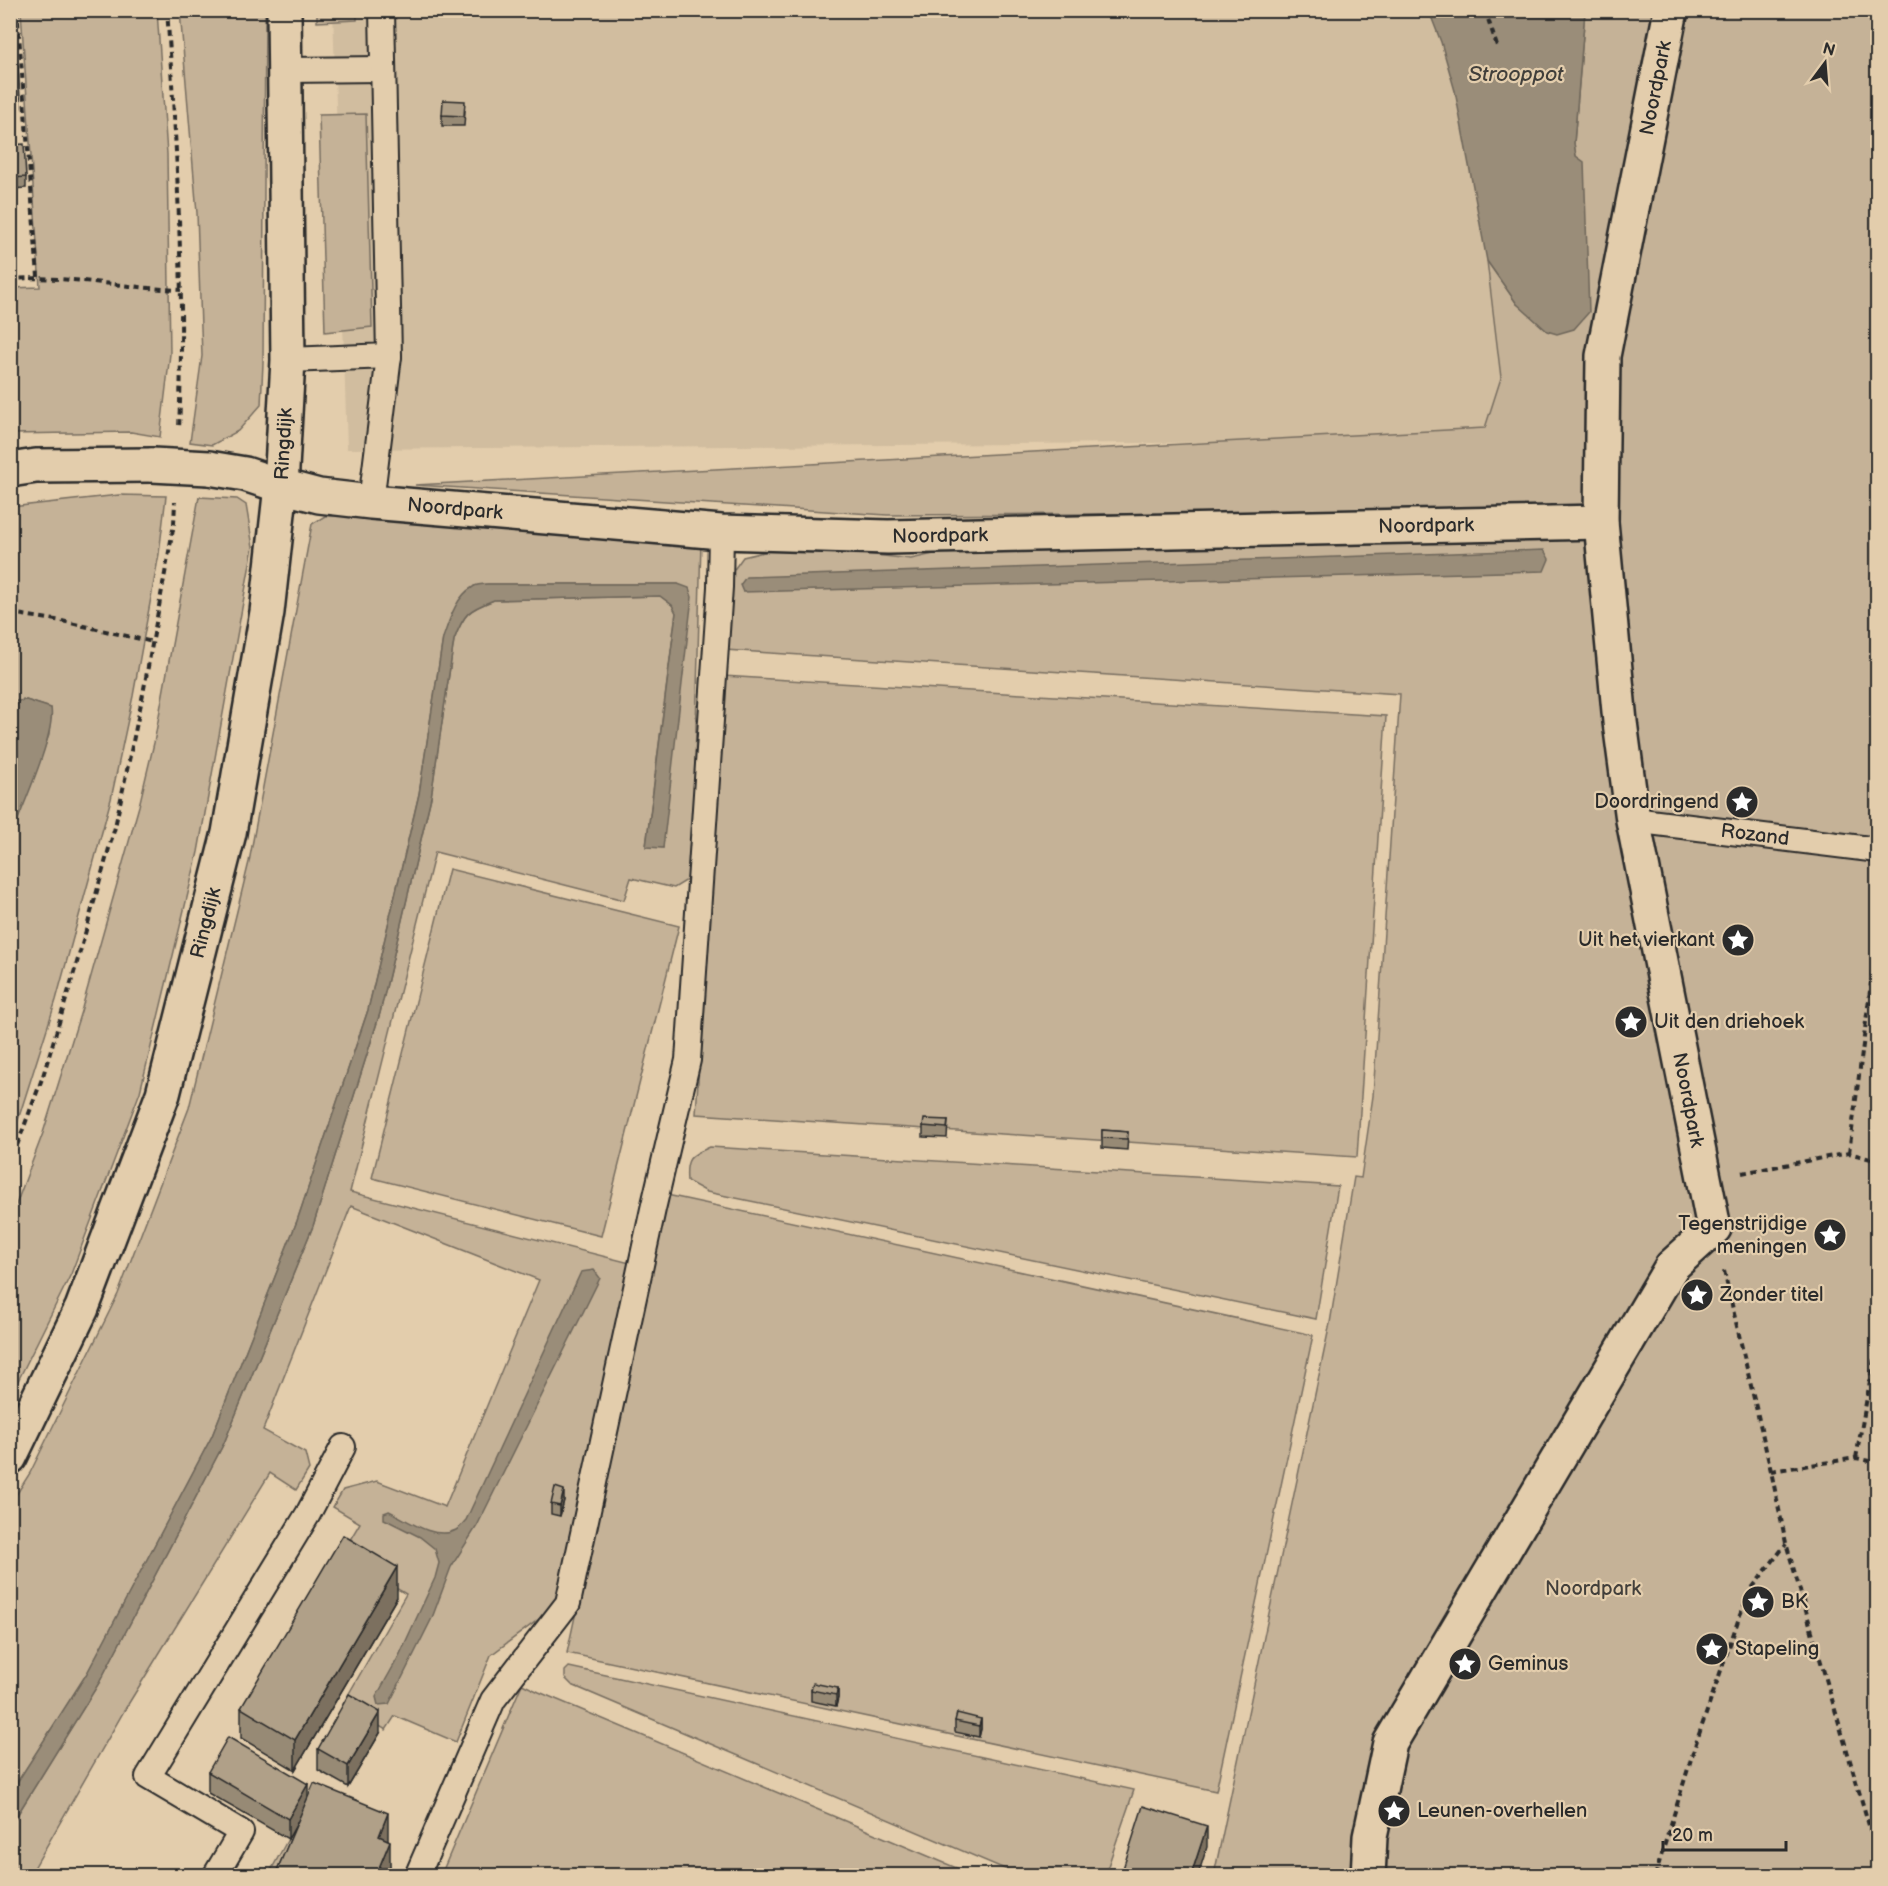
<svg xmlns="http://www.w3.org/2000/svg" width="1888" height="1886" viewBox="0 0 1888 1886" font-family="'Balsamiq Sans',sans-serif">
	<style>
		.built { fill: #d1bd9f }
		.green { fill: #c5b297; stroke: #786e61; stroke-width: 1.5 }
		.water { fill: #9a8d79; stroke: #6e665a; stroke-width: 1.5 }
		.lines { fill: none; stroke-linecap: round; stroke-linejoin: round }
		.service-casing { stroke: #2b2b2b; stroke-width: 28 }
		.minor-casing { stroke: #2b2b2b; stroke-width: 38 }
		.tertiary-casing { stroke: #2b2b2b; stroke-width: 38 }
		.secondary-casing { stroke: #2b2b2b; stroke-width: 38 }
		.path { stroke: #2b2b2b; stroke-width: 4; stroke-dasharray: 6 4.5; stroke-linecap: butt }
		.service { stroke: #e3cdac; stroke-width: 24 }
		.minor { stroke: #e3cdac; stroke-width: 33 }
		.tertiary { stroke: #e3cdac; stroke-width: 33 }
		.secondary { stroke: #e3cdac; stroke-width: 33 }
		.tertiary-bridge-casing { stroke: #2b2b2b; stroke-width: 38; stroke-linecap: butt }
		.tertiary-bridge { stroke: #e3cdac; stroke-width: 33 }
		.wall { fill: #978a75; stroke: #2b2b2b; stroke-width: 1.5 }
		.shaded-wall { fill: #7b705f; stroke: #2b2b2b; stroke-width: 1.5 }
		.building { fill: #b0a088; stroke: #2b2b2b; stroke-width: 1.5 }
		.labels { text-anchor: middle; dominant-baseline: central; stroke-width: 4.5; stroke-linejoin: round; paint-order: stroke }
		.street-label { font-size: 20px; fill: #2b2b2b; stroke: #e3cdac }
		.poi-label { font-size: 20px; fill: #2b2b2b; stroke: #e3cdac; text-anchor: start }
		.park-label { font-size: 20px; fill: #423f3b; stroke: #e3cdac }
		.water-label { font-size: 21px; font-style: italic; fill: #413f3b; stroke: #e3cdac }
	</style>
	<rect width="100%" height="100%" fill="#e3cdac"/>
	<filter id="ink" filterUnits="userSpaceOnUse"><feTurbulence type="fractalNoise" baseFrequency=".0167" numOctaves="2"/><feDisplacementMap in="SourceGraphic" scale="12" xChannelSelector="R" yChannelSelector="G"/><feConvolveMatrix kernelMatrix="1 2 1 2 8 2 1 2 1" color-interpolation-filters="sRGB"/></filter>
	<g filter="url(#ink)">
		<!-- built -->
		<polygon class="built" points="333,11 1499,11 1541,440 347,449"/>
		<!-- green -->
		<g class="green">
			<polygon points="21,11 157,11 167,154 170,354 160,437 131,432 11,434 11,288 40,287"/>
			<polygon points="180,11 265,11 263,363 261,405 238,431 212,445 190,442 202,356 197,213"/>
			<polygon points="317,11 357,11 357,20 317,22"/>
			<polygon points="1585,11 1659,11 1614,351 1680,11 1877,11 1877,1875 1214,1875 1330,1323 1354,1177 1361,1178 1373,1096 1400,694 725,650 730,575 743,557 785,547 836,549 865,554 911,559 947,551 1495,512 887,515 415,485 1485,428 1501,378 1487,261 1517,304 1576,156 1574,143"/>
			<polygon points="366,114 372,327 325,332 319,115"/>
			<polygon points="119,495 166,496 159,554 133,696 111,799 56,1000 11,1142 11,837 49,735 51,708 26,700 11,702 11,507"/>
			<polygon points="199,497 237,499 246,505 253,547 198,852 140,1092 71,1274 11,1395 11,1218 43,1133 82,1008 139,806 154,743"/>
			<path d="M373,515L701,541L692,877L674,888L631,878L624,900L435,852L350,1192L634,1264L559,1604L491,1655L456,1742L395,1716L386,1730L343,1704L406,1594L341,1555L360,1523L333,1507L343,1490L377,1481L445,1507L539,1280L351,1206L263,1430L305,1453L309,1469L296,1490L270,1473L124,1711L30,1875H11V1825L99,1683L224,1443L313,1226L380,1013L431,797L454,640C464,613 468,610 494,600L660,596L672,605L676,612L646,846L663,848L678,584H488L474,586L443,638L419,794L368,1010L297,1221L212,1436L87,1674L11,1792V1503L30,1473L118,1294L189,1108L249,862L312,524L325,516Z"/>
			<polygon points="723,676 1386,716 1357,1157 696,1114"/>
			<polygon points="449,869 679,926 601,1236 372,1178"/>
			<path d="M710,1147L1338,1186L1316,1319L707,1192L687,1181C685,1157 690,1156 710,1147Z"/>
			<polygon points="667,1195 1313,1335 1216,1791 567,1653"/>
			<polygon points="569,1667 1134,1790 1105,1875 1019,1875 572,1685 565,1678 565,1671"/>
			<polygon points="522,1684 539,1692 973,1875 441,1875"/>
			<polygon points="288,1839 300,1846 288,1875 268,1876"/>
		</g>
		<!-- water -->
		<g class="water">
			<polygon points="1429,11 1585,11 1574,143 1576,156 1584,162 1589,312 1574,329 1557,334 1547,331 1517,304 1487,261 1455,91 1441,42"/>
			<polygon points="1544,550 1549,559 1544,571 743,592 740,585 746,577"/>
			<path d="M488,584H678L689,588L692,597L663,848L646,847L676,613L672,605L660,596L494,600C468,610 464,613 454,640L431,797L380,1013L313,1226L224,1443L99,1683L11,1825V1792L87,1673L212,1436L297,1221L368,1010L419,794L443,638C449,621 456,596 473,587C477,584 483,584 488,584Z"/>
			<path d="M26,700L51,708C56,734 21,810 11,837V702Z"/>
			<path d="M594,1270L600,1278L477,1526L451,1567L432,1618L389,1704L378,1705L376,1697L399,1656L435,1578L439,1563L435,1549L420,1537L384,1519V1513L389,1511C407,1520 435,1541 456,1530C460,1528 463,1523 466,1520L581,1272Z"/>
		</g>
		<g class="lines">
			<!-- service casing -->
			<g class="service-casing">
				<g id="service">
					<polyline points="285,70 383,69"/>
					<polyline points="288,360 389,356 382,10"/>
					<polyline points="371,502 389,356"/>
					<polyline points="1633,820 1878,850"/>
					<polyline points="215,1876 241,1832 148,1777 308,1514 343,1447"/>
					<polyline points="417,1876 493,1700 568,1603 653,1209 688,1060 720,587 721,532"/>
				</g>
			</g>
			<!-- minor casing -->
			<g class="minor-casing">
				<g id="minor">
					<polyline points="281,486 319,496 371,502 721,532 888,537 1601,522"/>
					<polyline points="1368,1876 1370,1837 1390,1743 1672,1266 1714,1228 1633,820 1620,722 1601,522 1603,356 1671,10"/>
				</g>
			</g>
			<!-- tertiary casing -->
			<g class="tertiary-casing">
				<g id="tertiary">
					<polyline points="209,468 245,474 281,486"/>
					<polyline points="10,470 36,466 152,465"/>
				</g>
			</g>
			<!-- secondary casing -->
			<g class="secondary-casing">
				<polyline id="secondary" points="10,1457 82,1308 163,1094 229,833 267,612 281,486 288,360 284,10"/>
			</g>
			<!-- path -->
			<g class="path">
				<polyline points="17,10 38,277"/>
				<path d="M167,10C177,149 185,290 179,429"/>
				<polyline points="1485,10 1498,49"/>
				<path d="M10,279C67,275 124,288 181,290"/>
				<polyline points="10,613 62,621 153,642"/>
				<polyline points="1849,1153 1878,929"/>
				<polyline points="10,1164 43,1076 76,966 115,827 143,694 174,524 175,502"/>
				<polyline points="1742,1173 1849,1153 1878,1161"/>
				<polyline points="1724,1271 1771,1471 1786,1543 1878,1856"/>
				<polyline points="1856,1458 1878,1337"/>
				<polyline points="1771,1471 1856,1458 1878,1463"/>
				<polyline points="1655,1876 1695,1746 1740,1615 1752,1588 1786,1544"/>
			</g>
			<!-- service -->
			<use href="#service" class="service"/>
			<!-- minor -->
			<use href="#minor" class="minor"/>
			<!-- tertiary -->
			<use href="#tertiary" class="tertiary"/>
			<!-- secondary -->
			<use href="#secondary" class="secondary"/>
			<!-- tertiary-bridge casing -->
			<g class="tertiary-bridge-casing">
				<polyline id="tertiary-bridge" points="152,465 209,468"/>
			</g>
			<!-- tertiary-bridge -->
			<use href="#tertiary-bridge" class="tertiary-bridge"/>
		</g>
		<!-- wall -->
		<g class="wall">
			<polygon points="10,65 20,98 20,108 10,109"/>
			<polygon points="465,111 464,126 442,126 442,115"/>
			<polygon points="10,145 26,177 26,188 10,189"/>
			<polygon points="948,1120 947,1138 923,1137 923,1126"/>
			<polygon points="1102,1130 1128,1132 1127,1150 1102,1148"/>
			<polygon points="564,1500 560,1516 551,1514 551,1504"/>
			<polygon points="397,1597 295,1770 241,1738 241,1708"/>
			<polygon points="838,1688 838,1698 836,1706 811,1701 811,1690"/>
			<polygon points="981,1719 981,1729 979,1737 955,1732 955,1721"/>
			<polygon points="380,1733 348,1787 318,1770 318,1749"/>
			<polygon points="208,1772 308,1798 388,1840 390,1871 388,1875 275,1875 298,1822 288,1839 208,1793"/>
		</g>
		<!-- shaded-wall -->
		<g class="shaded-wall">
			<polygon points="564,1490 564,1500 560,1516 560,1506"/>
			<polygon points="397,1567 397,1597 295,1770 295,1740"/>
			<polygon points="838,1688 838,1698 836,1706 836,1695"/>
			<polygon points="380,1712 380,1733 348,1787 348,1766"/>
			<polygon points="981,1719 981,1729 979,1737 979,1726"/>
			<polygon points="308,1784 308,1804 288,1839 288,1819"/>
			<polygon points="388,1813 388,1844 379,1836"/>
			<polygon points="1207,1826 1207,1847 1198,1875 1191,1875"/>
			<polygon points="390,1841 390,1871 388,1875 376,1875"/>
		</g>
		<!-- building -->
		<g class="building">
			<polygon points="10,65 18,65 20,98 10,98"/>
			<polygon points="443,100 465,101 464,116 442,115"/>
			<polygon points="24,144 26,177 10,178 10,145"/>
			<polygon points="924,1119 948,1120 947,1128 923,1126"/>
			<polygon points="1102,1130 1128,1132 1127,1139 1102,1138"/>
			<polygon points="555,1487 564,1490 560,1506 551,1504"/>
			<polygon points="343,1535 397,1567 295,1740 241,1708"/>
			<polygon points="813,1683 838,1688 836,1695 811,1690"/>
			<polygon points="349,1694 380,1712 348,1766 318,1749"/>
			<polygon points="957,1713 981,1719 979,1726 955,1721"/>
			<polygon points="228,1737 308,1784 288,1819 208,1772"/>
			<polygon points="314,1783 388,1813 379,1836 390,1841 376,1875 275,1875"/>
			<polygon points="1143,1806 1207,1826 1191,1875 1121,1875"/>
		</g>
	</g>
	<!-- icons -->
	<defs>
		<g id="sight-disc" transform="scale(1.725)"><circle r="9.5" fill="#2b2b2b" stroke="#e3cdac"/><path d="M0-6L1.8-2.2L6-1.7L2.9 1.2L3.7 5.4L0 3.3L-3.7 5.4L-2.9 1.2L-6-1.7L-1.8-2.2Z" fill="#fff"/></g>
	</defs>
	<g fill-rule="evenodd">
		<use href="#sight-disc" x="1742" y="802"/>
		<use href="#sight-disc" x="1738" y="940"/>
		<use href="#sight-disc" x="1631" y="1022"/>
		<use href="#sight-disc" x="1830" y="1235"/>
		<use href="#sight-disc" x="1697" y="1295"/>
		<use href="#sight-disc" x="1758" y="1602"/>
		<use href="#sight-disc" x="1712" y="1649"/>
		<use href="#sight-disc" x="1465" y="1664"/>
		<use href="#sight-disc" x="1394" y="1811"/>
	</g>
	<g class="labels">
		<!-- street labels -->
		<g class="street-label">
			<text transform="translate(1656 88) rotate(-79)">Noordpark</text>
			<text transform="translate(284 444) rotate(-87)">Ringdijk</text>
			<text transform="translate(455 509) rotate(5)">Noordpark</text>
			<text transform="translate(1426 526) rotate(-1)">Noordpark</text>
			<text transform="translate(940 536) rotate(-1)">Noordpark</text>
			<text transform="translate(1755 835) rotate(7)">Rozand</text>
			<text transform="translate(206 923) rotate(-76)">Ringdijk</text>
			<text transform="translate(1688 1100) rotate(79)">Noordpark</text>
		</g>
		<!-- poi labels -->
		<g class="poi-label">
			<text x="1719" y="802" text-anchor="end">Doordringend</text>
			<text x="1715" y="940" text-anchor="end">Uit het vierkant</text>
			<text x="1654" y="1022">Uit den driehoek</text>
			<text x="1807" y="1224" text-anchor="end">Tegenstrijdige<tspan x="1807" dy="23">meningen</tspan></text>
			<text x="1720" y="1295">Zonder titel</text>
			<text x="1781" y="1602">BK</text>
			<text x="1735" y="1649">Stapeling</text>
			<text x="1488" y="1664">Geminus</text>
			<text x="1417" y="1811">Leunen-overhellen</text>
		</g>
		<!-- park labels -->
		<g class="park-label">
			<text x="1593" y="1589">Noordpark</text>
		</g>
		<!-- water labels -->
		<g class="water-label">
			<text x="1516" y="74">Strooppot</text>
		</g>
	</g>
	<!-- margin -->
	<rect width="1888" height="1886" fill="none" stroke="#e3cdac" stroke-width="36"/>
	<rect x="18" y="18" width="1852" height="1850" fill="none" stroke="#2b2b2b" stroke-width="2" filter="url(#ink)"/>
	<!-- north arrow -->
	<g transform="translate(1825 63) rotate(16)" stroke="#e3cdac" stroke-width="4.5" paint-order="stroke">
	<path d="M0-4.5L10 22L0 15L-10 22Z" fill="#2b2b2b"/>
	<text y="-9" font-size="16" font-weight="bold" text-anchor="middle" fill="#2b2b2b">N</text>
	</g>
	<!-- scale -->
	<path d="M1663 1841v9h123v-9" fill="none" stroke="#2b2b2b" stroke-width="3"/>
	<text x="1672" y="1841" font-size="18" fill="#2b2b2b" stroke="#e3cdac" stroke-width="4.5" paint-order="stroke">20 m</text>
</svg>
